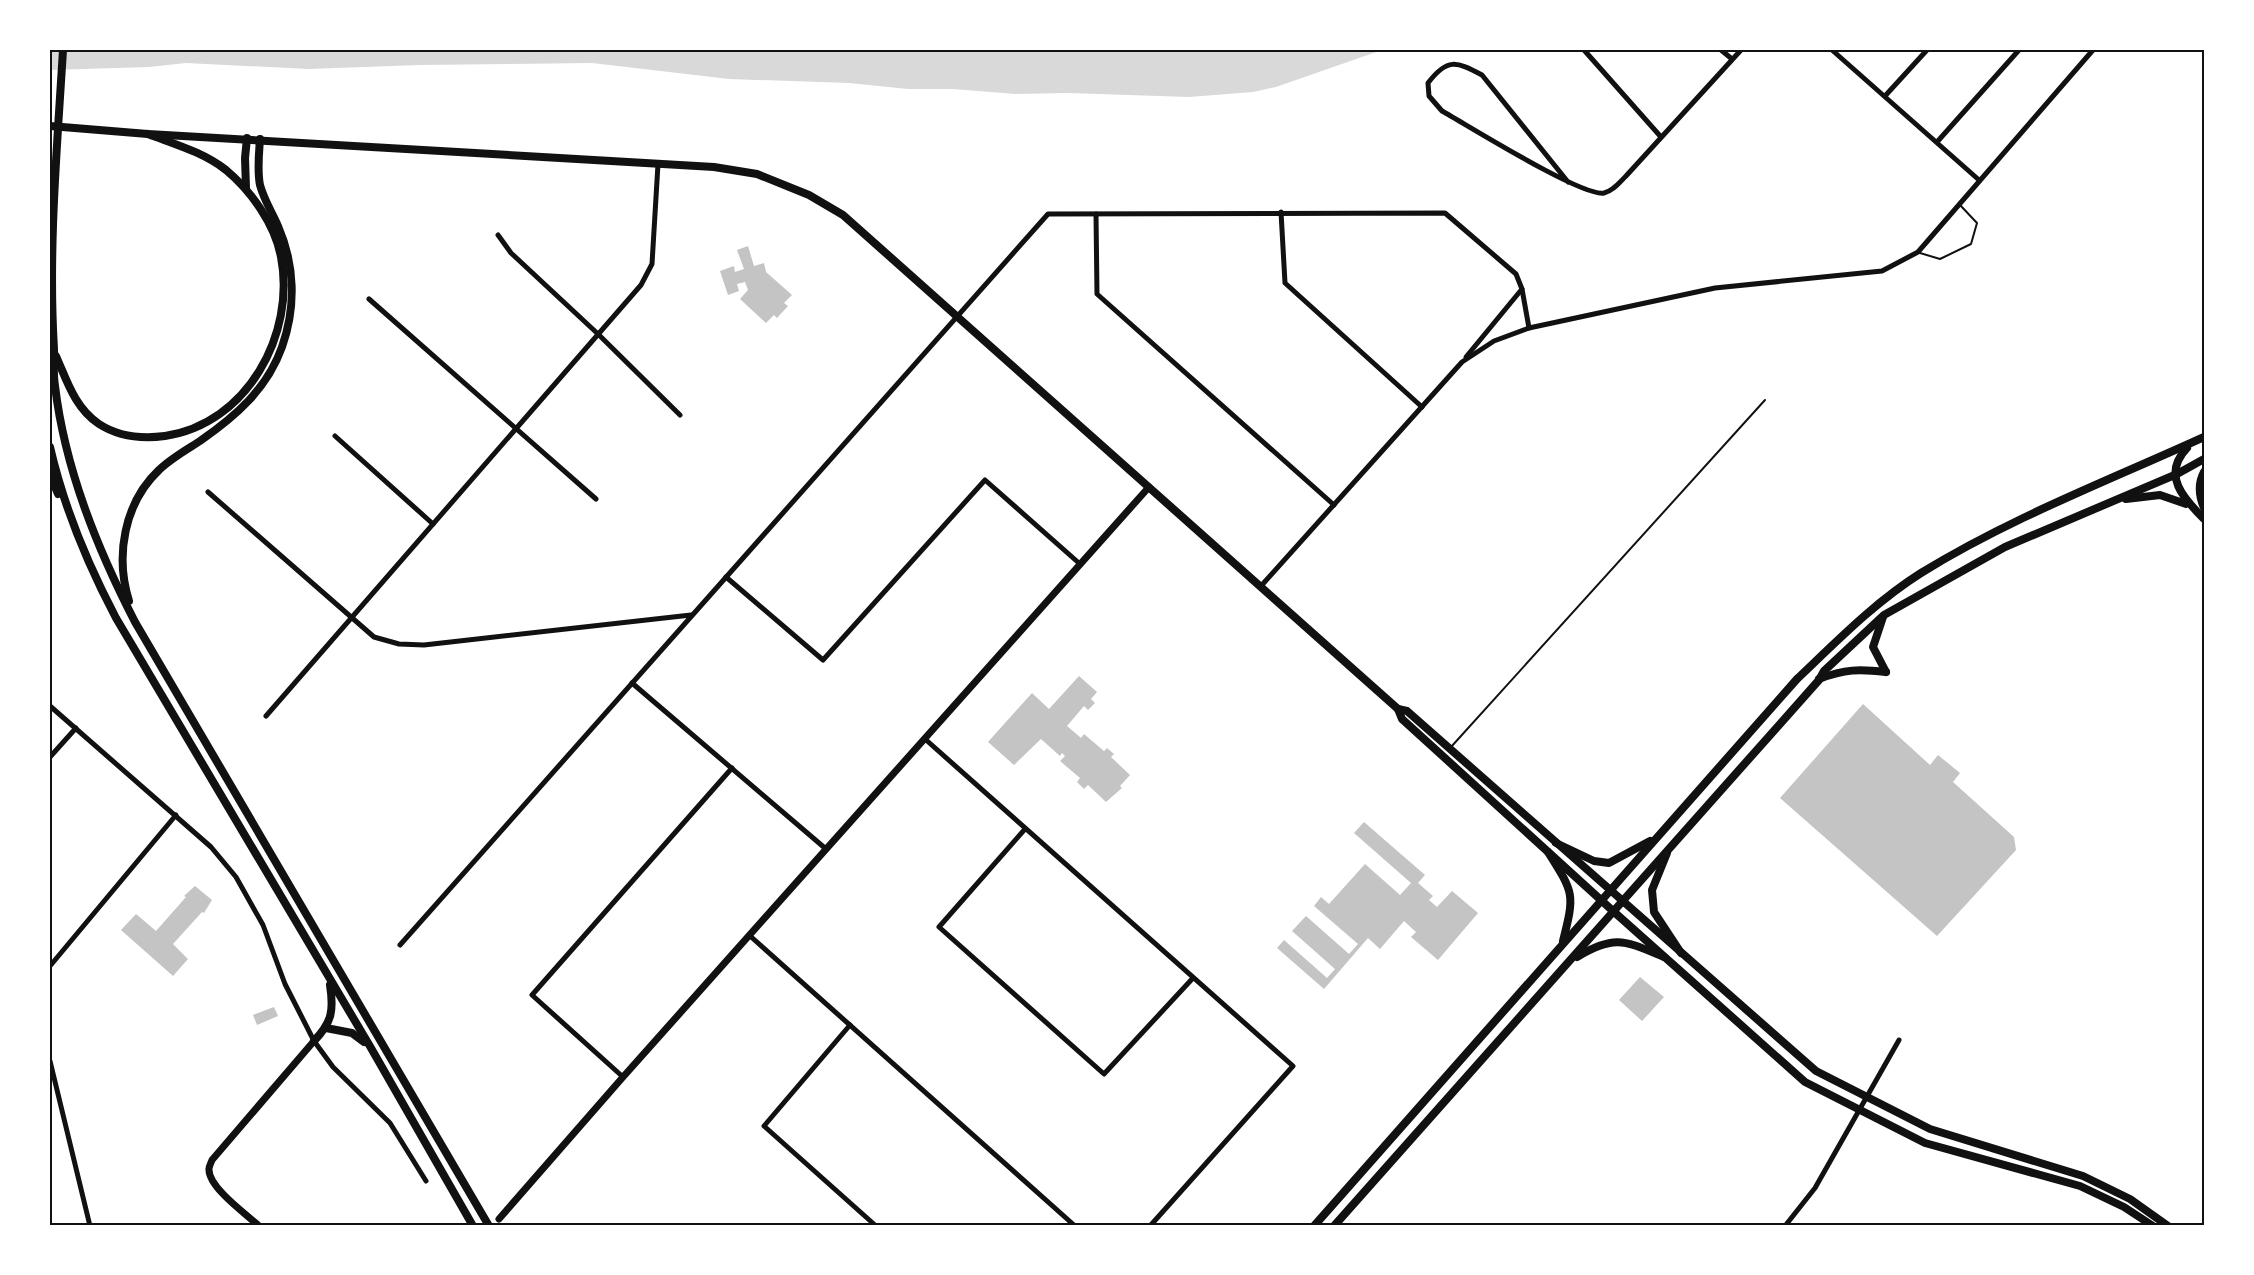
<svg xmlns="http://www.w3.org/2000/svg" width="2254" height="1275" viewBox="0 0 2254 1275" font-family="'Times New Roman',serif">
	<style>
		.water { fill: #d9d9d9 }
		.building { fill: #c4c4c4 }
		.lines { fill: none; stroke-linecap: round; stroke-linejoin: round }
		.service { stroke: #111; stroke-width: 2 }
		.minor { stroke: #111; stroke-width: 5 }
		.tertiary { stroke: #111; stroke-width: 7 }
		.secondary { stroke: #111; stroke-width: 8 }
		.trunk { stroke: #111; stroke-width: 8 }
		.neatline { fill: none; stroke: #111; stroke-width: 2 }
	</style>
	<rect width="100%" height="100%" fill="#fff"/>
	<!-- water -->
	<polygon class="water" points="50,50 1382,50 1276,87 1253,92 1189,97 1068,93 1015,94 953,89 908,89 849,83 729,79 592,63 419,65 309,69 186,63 149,67 50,70"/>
	<!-- building -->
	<g class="building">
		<polygon points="748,246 754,266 764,263 766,272 792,295 784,303 788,306 777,318 774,315 766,323 740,299 748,290 745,282 737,284 739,291 728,295 720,271 734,266 735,272 744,269 737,250"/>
		<polygon points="1079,676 1097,692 1091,699 1095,703 1088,710 1084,706 1067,726 1081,738 1084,734 1104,751 1107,748 1114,754 1111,757 1130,775 1120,786 1122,788 1106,802 1088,785 1084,789 1077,782 1080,778 1060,761 1065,756 1062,753 1060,756 1041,739 1014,765 988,742 1032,693 1049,709"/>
		<polygon points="1863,704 1930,765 1938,755 1960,773 1953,782 2014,837 2016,850 1937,936 1780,798"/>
		<polygon points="1364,822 1425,875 1418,883 1433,896 1429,900 1437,907 1452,891 1478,913 1438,960 1411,937 1416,932 1404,921 1380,949 1368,938 1324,989 1277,948 1284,940 1327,978 1335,969 1292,931 1306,916 1349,954 1358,944 1314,906 1321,897 1329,904 1365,864 1400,895 1411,883 1354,833"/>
		<polygon points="195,886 212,900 204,913 202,912 173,944 188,959 173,976 121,930 136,914 156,931 186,897 184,896"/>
		<polygon points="1640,977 1664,997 1642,1021 1619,1000"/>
		<polygon points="274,1007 278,1016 257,1025 253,1015"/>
	</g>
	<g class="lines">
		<!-- service -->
		<g class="service">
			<polyline points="1920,253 1940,259 1971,244 1977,223 1960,205"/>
			<polyline points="1451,747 1765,400"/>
		</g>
		<!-- minor -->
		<g class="minor">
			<polyline points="1584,50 1661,137"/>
			<polyline points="1721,50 1732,59"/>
			<polyline points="1832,50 1979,180"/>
			<polyline points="1885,96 1927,50"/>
			<polyline points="1937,142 2019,50"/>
			<path d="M1568,182L1482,75C1456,61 1447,58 1428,83L1429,96L1442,111C1469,126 1582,197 1604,193C1613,191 1620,182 1626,176L1741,50"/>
			<polyline points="1281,212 1285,283 1422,407"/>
			<polyline points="1096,214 1097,294 1334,505"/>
			<polyline points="498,235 511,253 598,334 680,415"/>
			<polyline points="369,299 596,499"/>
			<polyline points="1466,357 1522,289"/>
			<polyline points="335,436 433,524"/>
			<polyline points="208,492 374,637 399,644 424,645 691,615"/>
			<polyline points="726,577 823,660 985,480 1080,564"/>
			<polyline points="1261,586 1462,362 1494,341 1529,328 1715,288 1882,271 1918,252 2093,50"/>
			<polyline points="632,683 826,849"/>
			<polyline points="50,706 211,847 236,877 263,925 285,984 314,1041 333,1067 390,1123 426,1181"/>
			<polyline points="266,716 641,285 652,264 658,164"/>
			<polyline points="925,739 1293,1066 1150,1226"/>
			<polyline points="50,757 76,728"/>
			<polyline points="1025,829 939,927 1104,1074 1193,978"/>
			<polyline points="749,935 1075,1226"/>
			<polyline points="400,945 1048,214 1445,213 1516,274 1522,289 1529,328"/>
			<polyline points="50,966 176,815"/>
			<polyline points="850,1025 764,1126 876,1226"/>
			<polyline points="50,1061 90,1226"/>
			<polyline points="623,1077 532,995 732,768"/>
			<polyline points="1785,1226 1815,1188 1899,1040"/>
		</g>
		<!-- tertiary -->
		<g class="tertiary">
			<polyline points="499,1219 623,1077 1149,487"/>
			<path d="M259,1226C246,1214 208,1187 209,1169C209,1166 211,1163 212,1160L314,1041"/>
		</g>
		<!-- secondary -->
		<g class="secondary">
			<polyline points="50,126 148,134 714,167 757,174 809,195 843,215 1398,709 1407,711 1816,1071 1930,1129 2083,1176 2130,1199 2168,1226"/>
			<polyline points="1398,709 1402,719 1613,911 1805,1082 1925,1143 2080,1186 2124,1207 2153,1226"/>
		</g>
		<!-- trunk -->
		<g class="trunk">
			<path d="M63,50C57,149 48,250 54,349C54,361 53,374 55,386C65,469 97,548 135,622L489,1226"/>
			<polyline points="246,188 245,158 247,138"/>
			<path d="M56,356C67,381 75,408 99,424C119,437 142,439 165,436C247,424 296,334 281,257C275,224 251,191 226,170C203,152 174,144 148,134"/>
			<path d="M50,447C64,508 87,563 116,618L371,1048L473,1226"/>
			<path d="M2187,448C2161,475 2184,499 2204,519"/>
			<path d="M2204,472C2198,483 2199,496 2204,508"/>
			<polyline points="50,475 58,494"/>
			<polyline points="2126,499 2160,495 2186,504"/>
			<path d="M129,601C115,556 124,503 159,470C170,459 186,450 200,441C236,416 267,389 282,347C296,307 295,265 278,226C272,212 264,200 260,185C257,170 259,154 260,139"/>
			<polyline points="1883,617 1873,647 1886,672"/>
			<path d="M1819,679C1845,669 1859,669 1886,672"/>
			<polyline points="1556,843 1594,861 1609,863 1650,841"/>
			<path d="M1548,852C1574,893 1575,894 1563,941"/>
			<polyline points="1667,853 1652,890 1654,912 1681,953"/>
			<path d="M1577,957C1615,934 1625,941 1664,957"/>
			<polyline points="326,1028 352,1033 364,1042"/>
			<path d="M314,1041C332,1022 334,1011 330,985"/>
			<path d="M1314,1226L1797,679C1837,641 1875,602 1921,573C2010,518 2110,480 2204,437"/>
			<polyline points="1334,1226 1819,680 1824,671 1884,615 2005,547 2177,474 2204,459"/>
		</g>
	</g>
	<!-- border -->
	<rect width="2254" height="1275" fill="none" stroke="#ffffff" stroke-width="102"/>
	<rect x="51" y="51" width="2152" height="1173" class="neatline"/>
</svg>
